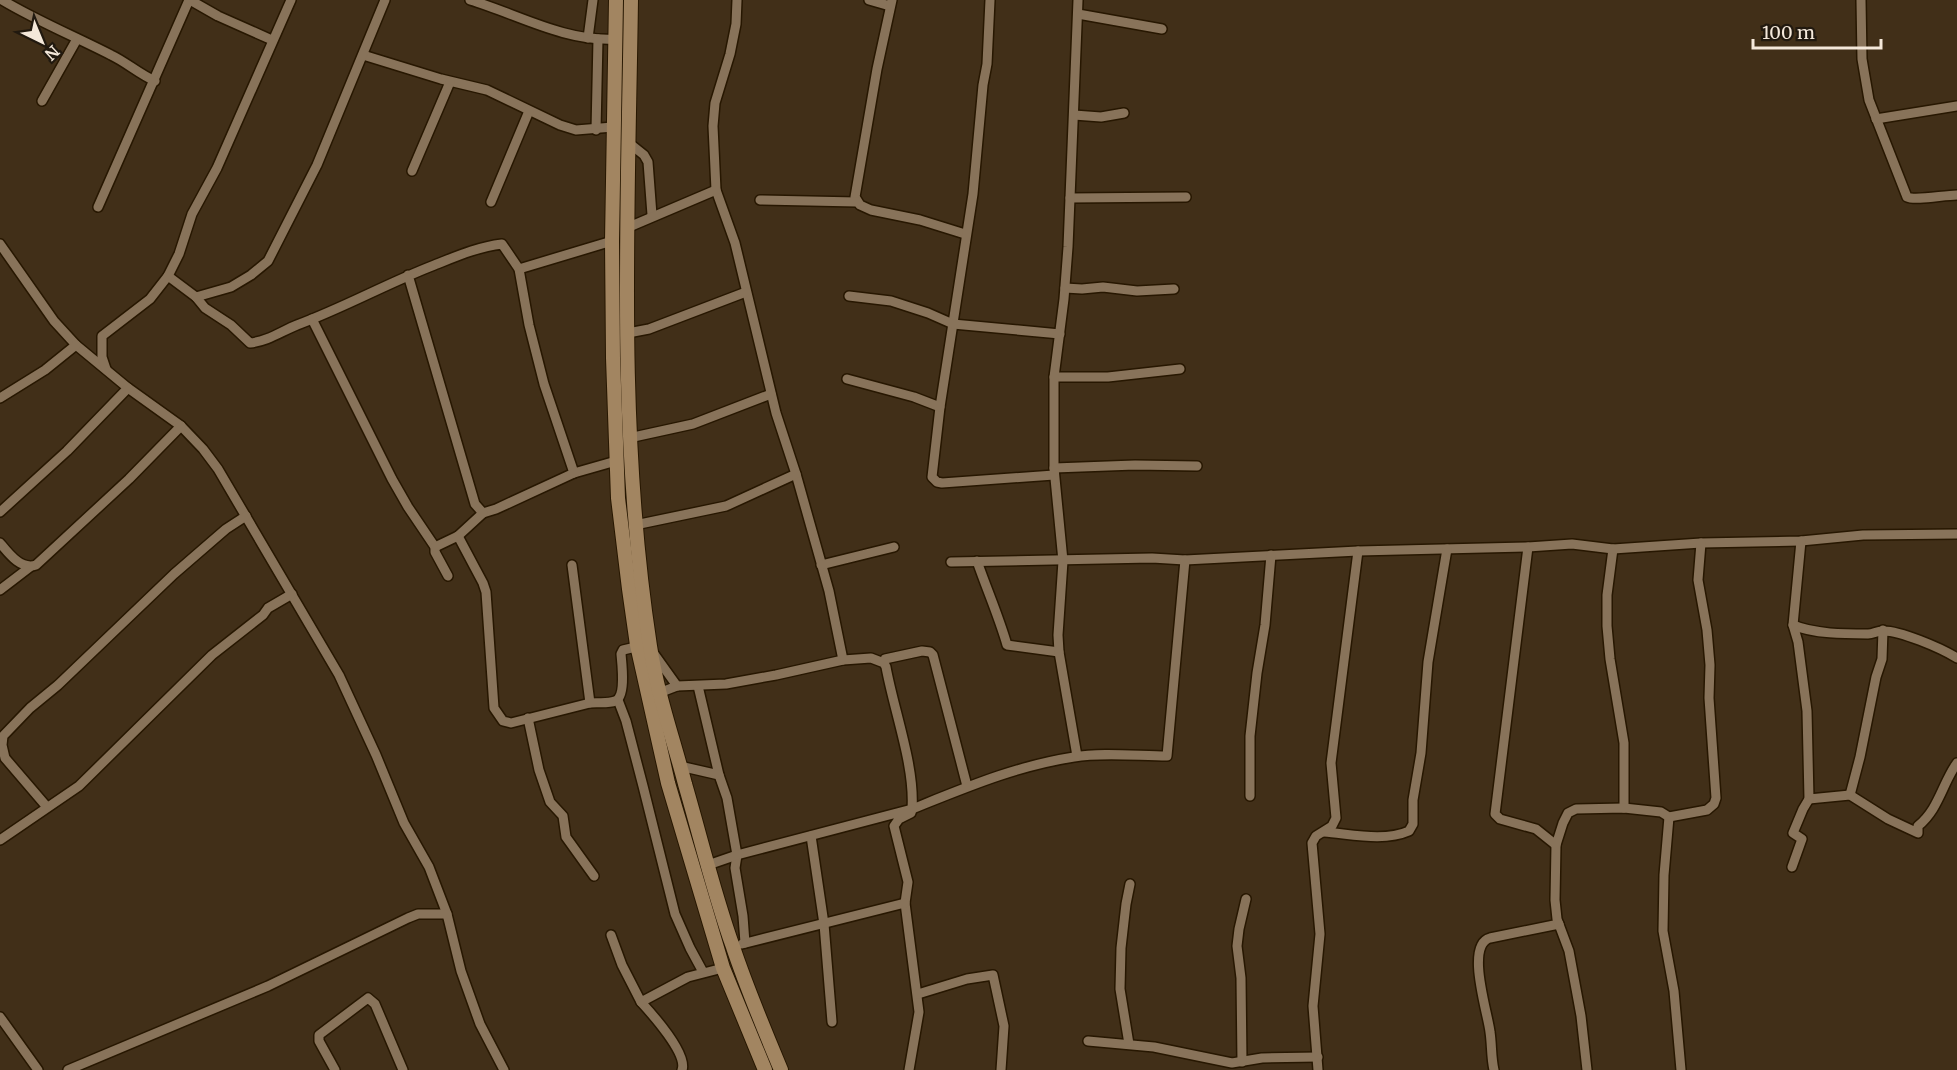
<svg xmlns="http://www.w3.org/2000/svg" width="1957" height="1070" viewBox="0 0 1957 1070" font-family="Merriweather,serif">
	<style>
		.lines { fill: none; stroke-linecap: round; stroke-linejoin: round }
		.street-casing { stroke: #271701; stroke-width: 12 }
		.secondary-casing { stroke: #271701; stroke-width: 16 }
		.street { stroke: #88735a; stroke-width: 9 }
		.secondary { stroke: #a28561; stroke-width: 14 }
	</style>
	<rect width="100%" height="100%" fill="#412f18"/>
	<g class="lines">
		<!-- street casing -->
		<g class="street-casing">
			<g id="street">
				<path d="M2,0C37,21 74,36 111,55C126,62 139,74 155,81"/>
				<polyline points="190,0 218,16 272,40"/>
				<path d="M470,0C517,14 565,42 615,39"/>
				<polyline points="737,0 736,24 730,54 715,103 713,126 716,190 735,243 776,413 796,474 829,591 843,660"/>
				<polyline points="869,0 890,6"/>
				<polyline points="892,0 877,69 855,197 860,205 871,210 920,220 965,234"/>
				<polyline points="990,0 987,64 983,85 973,194 940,407 932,477 937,482 942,483 1054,475"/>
				<path d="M1861,0L1862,59L1869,100L1907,197C1915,201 1944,195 1957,195"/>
				<polyline points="1078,14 1162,29"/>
				<polyline points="588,38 593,0"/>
				<polyline points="363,55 441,79 487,90 560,125 576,130 613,127"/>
				<polyline points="42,101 77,39"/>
				<polyline points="1074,115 1101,117 1124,113"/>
				<polyline points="1876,119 1957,106"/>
				<polyline points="596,130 598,39"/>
				<polyline points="629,143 644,155 648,162 652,215"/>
				<polyline points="412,171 450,82"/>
				<polyline points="1070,198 1186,197"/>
				<polyline points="760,200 857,202"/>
				<polyline points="491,202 529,111"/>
				<polyline points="98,207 189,0"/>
				<polyline points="629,227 716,190"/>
				<polyline points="0,244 54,321 76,345 128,388 181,426 203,449 218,469 339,675 376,755 404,823 429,867 447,914 461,971 480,1024 504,1070"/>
				<polyline points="519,269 612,241"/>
				<path d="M168,276L196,297L205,308L231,325L250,343C268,341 280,332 297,325C343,308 386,284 432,266C455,257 477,247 502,244L519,269L529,325L544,384L574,473L496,509L483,513L475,504L408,275"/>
				<polyline points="1065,288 1082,289 1103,287 1137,291 1174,289"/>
				<polyline points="849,296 891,301 928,313 953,324 1060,334"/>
				<polyline points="196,297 231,287 251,275 268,261 317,165 385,0"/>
				<polyline points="312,319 392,479 408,507 435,547 435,552 448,576"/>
				<polyline points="628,333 649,329 746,292"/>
				<polyline points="106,369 102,357 102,336 150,299 168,276 179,254 192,214 217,168 291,0"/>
				<polyline points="1054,377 1108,377 1180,369"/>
				<polyline points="847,379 914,397 940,407"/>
				<polyline points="0,398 45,370 76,345"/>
				<polyline points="629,438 693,424 771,394"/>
				<polyline points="1054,468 1135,465 1197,466"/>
				<polyline points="574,473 616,461"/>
				<polyline points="0,512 67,451 128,388"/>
				<polyline points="635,525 726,506 796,474"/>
				<polyline points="458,536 483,583 486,592 494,708 503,721 511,723 590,703 572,565"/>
				<path d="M0,543C9,554 21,570 36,565L129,479L181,426"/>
				<polyline points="435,547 458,536 483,513"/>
				<polyline points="1528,547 1495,814 1500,819 1536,829 1556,845"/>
				<polyline points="1613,549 1607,595 1607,626 1610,659 1624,743 1624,808"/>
				<path d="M977,561C987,590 999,617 1007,645L1059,652"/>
				<polyline points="951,562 1152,558 1185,560 1358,551 1528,547 1572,544 1613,549 1701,543 1801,541 1863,535 1957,534"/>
				<polyline points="821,565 894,547"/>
				<polyline points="0,590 30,567"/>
				<path d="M1793,625C1814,634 1845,634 1868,634C1873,634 1877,631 1882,631C1899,630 1941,648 1957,658"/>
				<polyline points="652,651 677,686"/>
				<polyline points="884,663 885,659 922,651 930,652 933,655 967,786"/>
				<polyline points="698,686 719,775"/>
				<path d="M659,693L677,686L726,684L776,675L843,660L871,658L884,663L886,667C894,711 915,766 912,809C967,787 1016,766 1074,757C1101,752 1139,756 1167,756L1185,560"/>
				<polyline points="618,700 626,721 643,786 675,914 690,948 703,972"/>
				<path d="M590,703C597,702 608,704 615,701C626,697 622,665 621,654L623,650L640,646"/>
				<polyline points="528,718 539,770 550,802 563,816 566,837 594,876"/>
				<polyline points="1077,756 1059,652 1058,635 1063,561 1054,468 1054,377 1064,299 1068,247 1078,0"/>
				<polyline points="680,766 719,775 727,798 737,855 735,868 743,916 745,943"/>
				<polyline points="1850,795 1860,757 1876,677 1882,659 1883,630"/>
				<polyline points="1250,796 1250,736 1257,673 1265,625 1271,555"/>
				<path d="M1809,799L1850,795L1888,819L1918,833V826C1939,809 1942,784 1957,763"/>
				<polyline points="47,807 5,758 2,745 3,736 30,708 58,685 174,574 226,529 246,516"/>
				<polyline points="1669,817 1664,875 1663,931 1674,991 1681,1070"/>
				<path d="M1324,832C1351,834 1384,842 1409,831L1413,824V800L1421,753L1428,662L1447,549"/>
				<polyline points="811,836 824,924 832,1022"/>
				<polyline points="0,840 79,786 212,655 263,615 268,608 292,594"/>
				<polyline points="708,865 737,855 912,809 911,813 899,819 894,826 908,882 905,903 919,1012 909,1070"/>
				<polyline points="1792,867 1802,839 1793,833 1803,809 1809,799 1807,711 1798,642 1793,625 1801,541"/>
				<polyline points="611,935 622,965 641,1002 688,977 723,968"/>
				<polyline points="742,944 905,903"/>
				<polyline points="918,994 967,979 993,975 1004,1026 1001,1070"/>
				<path d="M641,1002C652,1014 688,1054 682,1070"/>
				<polyline points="0,1017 38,1070"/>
				<polyline points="1088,1041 1154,1047 1232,1063 1262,1058 1318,1057"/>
				<polyline points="1129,1044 1120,989 1121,948 1126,904 1130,884"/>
				<polyline points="1242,1062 1241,978 1237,946 1239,929 1246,899"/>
				<polyline points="68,1070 268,986 408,918 418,914 447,914"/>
				<polyline points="335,1070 319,1041 319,1035 368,998 375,1004 403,1070"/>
				<polyline points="1318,1070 1313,1006 1320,934 1312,843 1316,836 1332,826 1336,818 1331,763 1358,551"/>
				<path d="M1494,1070C1491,1057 1492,1045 1490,1032C1488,1013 1465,945 1490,938L1559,924"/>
				<polyline points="1587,1070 1581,1016 1569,951 1557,919 1555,900 1556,845 1563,823 1568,813 1576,809 1624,808 1661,812 1669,817 1707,810 1714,804 1716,798 1709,698 1710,665 1707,630 1698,580 1701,543"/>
			</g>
		</g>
		<!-- secondary casing -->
		<g class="secondary-casing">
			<g id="secondary">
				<polyline points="616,0 612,241 613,358 618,498 629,589 637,645 668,783 723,968 765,1070"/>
				<path d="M631,0C628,215 617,433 650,646C657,693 673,738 685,784C701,839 714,894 733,947C747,989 764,1029 781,1070"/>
			</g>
		</g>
		<!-- street -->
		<use href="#street" class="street"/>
		<!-- secondary -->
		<use href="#secondary" class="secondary"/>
	</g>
	<!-- north arrow -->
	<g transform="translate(42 42) rotate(137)" stroke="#21190f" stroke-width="4.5" paint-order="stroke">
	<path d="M0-4.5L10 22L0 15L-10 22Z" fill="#f4e8da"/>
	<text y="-9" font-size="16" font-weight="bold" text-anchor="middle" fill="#f4e8da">N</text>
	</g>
	<!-- scale -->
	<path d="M1753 39v9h128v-9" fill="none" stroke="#f4e8da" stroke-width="3"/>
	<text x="1762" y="39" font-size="18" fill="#f4e8da" stroke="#21190f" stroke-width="4.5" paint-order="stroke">100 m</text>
</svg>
